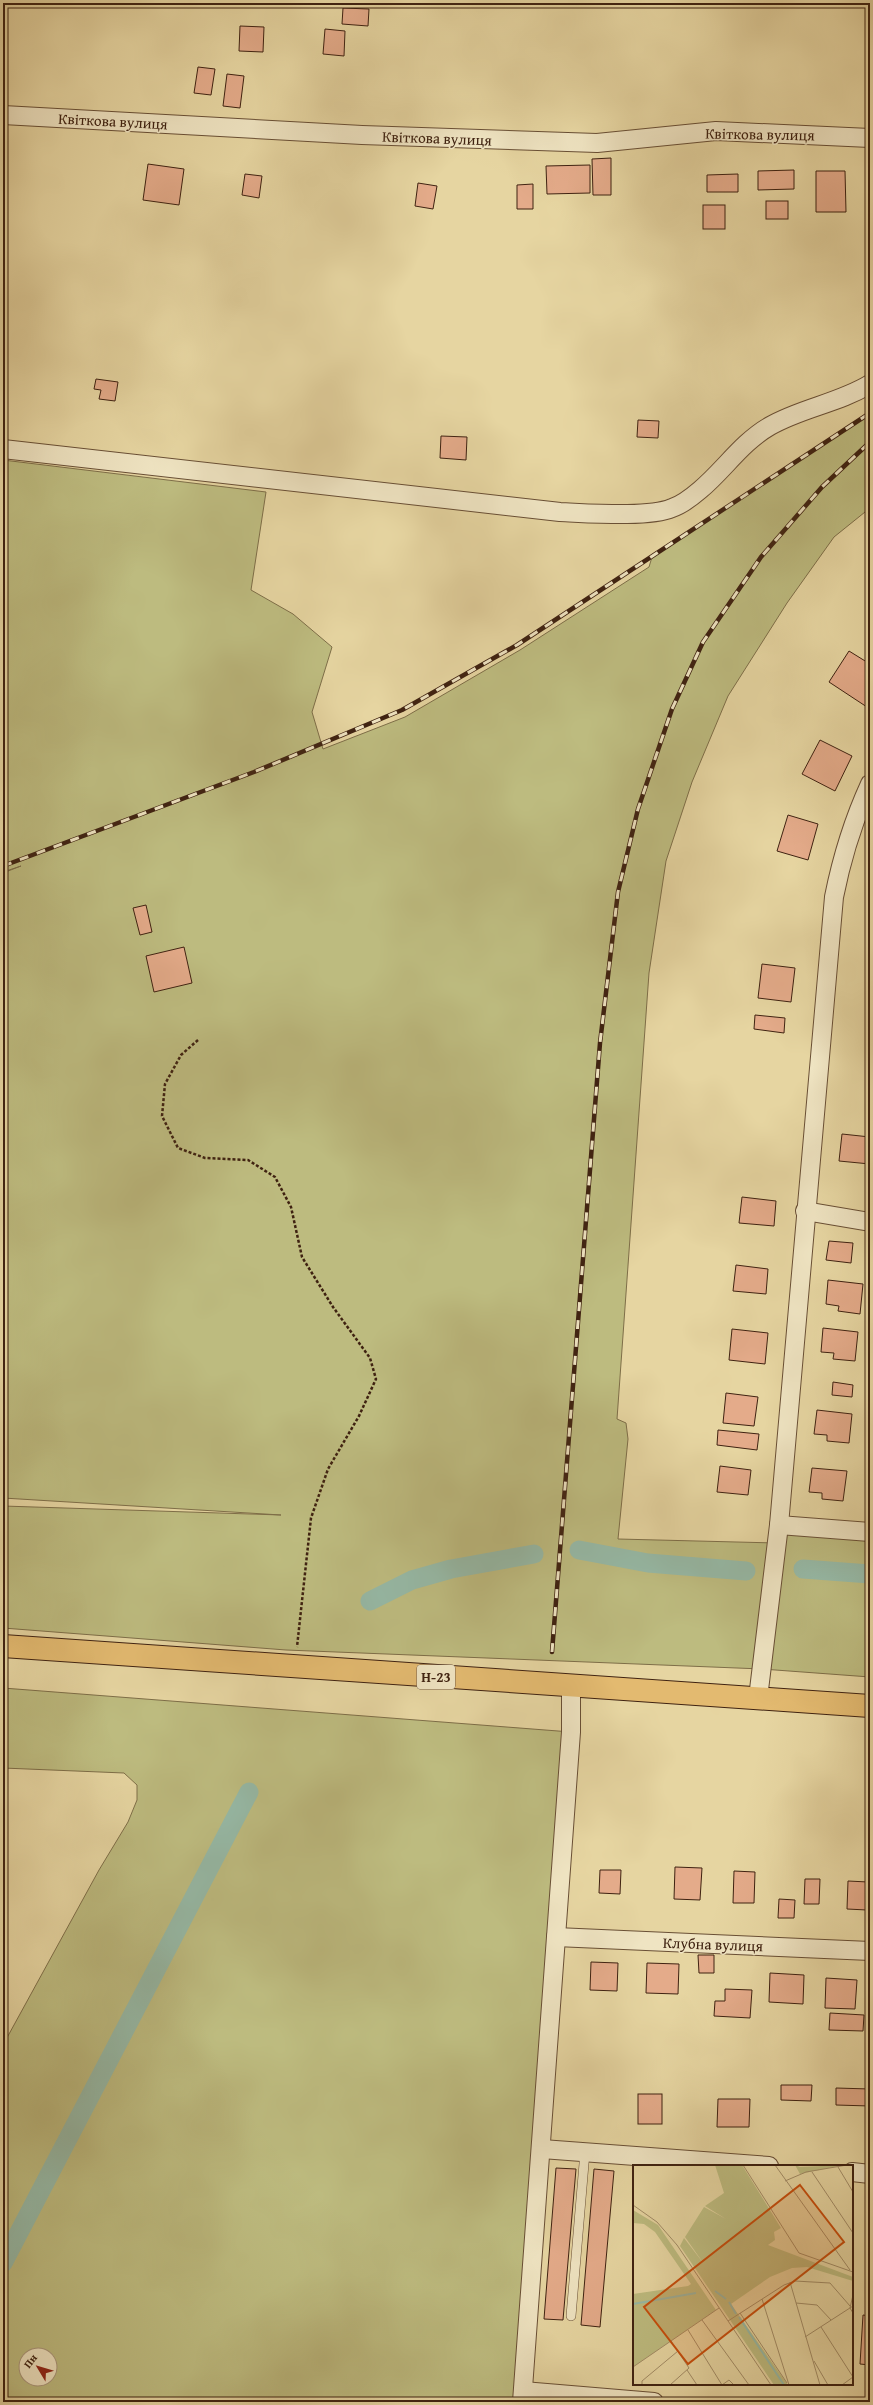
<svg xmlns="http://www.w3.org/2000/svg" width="873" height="2405" viewBox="0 0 873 2405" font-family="'Gentium Book Plus',serif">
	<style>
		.green { fill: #bdbb7f; stroke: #7e6e48; fill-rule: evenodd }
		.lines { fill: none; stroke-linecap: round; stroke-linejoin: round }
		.canal { stroke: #96b9a6; stroke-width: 19 }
		.building { fill: #e4ab8a; stroke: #3f2211 }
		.service-casing { stroke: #694f35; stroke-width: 10 }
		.minor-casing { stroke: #694f35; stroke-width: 20 }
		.primary-casing { stroke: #3f2211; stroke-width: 24 }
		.path { stroke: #3f2211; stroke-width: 2.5; stroke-dasharray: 3 2; stroke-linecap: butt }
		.service { stroke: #efe4c2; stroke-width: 9 }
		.minor { stroke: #efe4c2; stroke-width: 18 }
		.primary { stroke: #e3ba70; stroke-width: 22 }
		.rail-casing { stroke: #3f2211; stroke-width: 4.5 }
		.rail { stroke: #efe4c2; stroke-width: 3; stroke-dasharray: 9; stroke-linecap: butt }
		.labels { text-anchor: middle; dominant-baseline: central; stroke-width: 3; stroke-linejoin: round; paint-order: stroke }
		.shield { fill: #efe4c2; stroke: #745c46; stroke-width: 1 }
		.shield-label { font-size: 14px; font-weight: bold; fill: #3f2211 }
		.street-label { font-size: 15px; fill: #3f2211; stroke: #efe4c2 }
		.inset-river { fill: none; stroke: #96b9a6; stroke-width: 2 }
		.inset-road { fill: none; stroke: #a38d67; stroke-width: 1 }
		.view { fill: #c64e0d; fill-opacity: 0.15; stroke: #c64e0d; stroke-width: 2 }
		.inset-edge { fill: none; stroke: #3f2211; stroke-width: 2 }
	</style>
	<rect width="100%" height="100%" fill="#e6d5a1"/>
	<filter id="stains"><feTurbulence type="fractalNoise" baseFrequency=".005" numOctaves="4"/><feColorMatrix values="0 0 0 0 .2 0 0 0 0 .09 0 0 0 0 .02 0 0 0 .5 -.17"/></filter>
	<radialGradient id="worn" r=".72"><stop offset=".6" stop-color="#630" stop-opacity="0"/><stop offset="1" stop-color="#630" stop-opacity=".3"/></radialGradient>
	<!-- green -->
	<g class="green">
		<polygon points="870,413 870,508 834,537 787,603 728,696 692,782 666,861 649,973 617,1419 626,1423 628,1439 618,1539 776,1543 779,1525 870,1532 870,1677 762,1669 286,1650 3,1628 3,1506 281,1515 3,1498 3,873 21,866 3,872 3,460 266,492 251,590 293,614 332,647 312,712 323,749 405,717 520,650 649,567 652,557"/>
		<path d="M3,1688L571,1732L522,2402H3V2045L99,1870L128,1822L137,1800V1785L124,1773L3,1768ZM26,2355H50V2379H26Z"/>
	</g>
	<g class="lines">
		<!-- canal -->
		<g class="canal">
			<polyline points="579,1550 648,1563 746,1571"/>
			<polyline points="803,1569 870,1574"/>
			<polyline points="370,1601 412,1580 451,1569 534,1554"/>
			<polyline points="3,2263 249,1792"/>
		</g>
	</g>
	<!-- building -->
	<g class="building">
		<polygon points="343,8 369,9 368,26 342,24"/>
		<polygon points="240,26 264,27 263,52 239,51"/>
		<polygon points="325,29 345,31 344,56 323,54"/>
		<polygon points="198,67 215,69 211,95 194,93"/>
		<polygon points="227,74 244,76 240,108 223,106"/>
		<polygon points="611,158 611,195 593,195 592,159"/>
		<polygon points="148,164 184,169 179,205 143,200"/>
		<polygon points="590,165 590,193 547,194 546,166"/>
		<polygon points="794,170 794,189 758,190 758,171"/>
		<polygon points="816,171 845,171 846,212 816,212"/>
		<polygon points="245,174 262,176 259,198 242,195"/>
		<polygon points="738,174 738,192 707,192 707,175"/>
		<polygon points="418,183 437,186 433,209 415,206"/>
		<polygon points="533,184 533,209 517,209 517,185"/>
		<rect x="766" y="201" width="22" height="18"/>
		<rect x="703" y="205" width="22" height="24"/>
		<polygon points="96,379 118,382 115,401 99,399 101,390 94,389"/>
		<polygon points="638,420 659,421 658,438 637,437"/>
		<polygon points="441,436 467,437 466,460 440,458"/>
		<polygon points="849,651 870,664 870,709 829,682"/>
		<polygon points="820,740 852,756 835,791 802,774"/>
		<polygon points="788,815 818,824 808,860 777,851"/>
		<polygon points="146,905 152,932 140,935 133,908"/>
		<polygon points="184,947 192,983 154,992 146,956"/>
		<polygon points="762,964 795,968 791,1002 758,998"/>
		<polygon points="755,1015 785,1018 784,1033 754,1029"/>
		<polygon points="842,1134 870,1137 870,1164 839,1161"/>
		<polygon points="742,1197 776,1201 774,1226 739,1223"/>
		<polygon points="829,1241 853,1243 851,1263 826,1260"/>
		<polygon points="736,1265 768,1269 766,1294 733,1291"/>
		<polygon points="828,1280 863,1284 860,1314 838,1311 839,1306 826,1304"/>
		<polygon points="823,1328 858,1332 855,1361 833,1359 834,1353 821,1352"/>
		<polygon points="732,1329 768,1333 765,1364 729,1360"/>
		<polygon points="833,1382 853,1385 852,1397 832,1395"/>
		<polygon points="726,1393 758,1397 754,1426 723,1423"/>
		<polygon points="817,1410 852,1414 849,1443 827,1441 827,1435 814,1434"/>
		<polygon points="718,1430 759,1434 757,1450 717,1445"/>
		<polygon points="720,1466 751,1470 748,1495 717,1492"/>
		<polygon points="812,1468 847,1471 843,1501 822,1499 822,1493 809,1492"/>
		<polygon points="675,1867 702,1868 700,1900 674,1899"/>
		<polygon points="600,1870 621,1870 620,1894 599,1893"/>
		<polygon points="734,1871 755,1872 754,1903 733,1903"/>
		<polygon points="805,1879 820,1879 819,1904 804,1904"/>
		<polygon points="848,1881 868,1882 867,1910 847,1909"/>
		<polygon points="779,1899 795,1900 794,1918 778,1918"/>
		<polygon points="698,1955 714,1955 714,1973 699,1973"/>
		<polygon points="591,1962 618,1963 617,1991 590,1990"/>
		<polygon points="647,1963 679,1964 678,1994 646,1993"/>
		<polygon points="770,1973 804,1975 803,2004 769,2002"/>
		<polygon points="826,1978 857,1980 855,2009 825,2008"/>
		<polygon points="725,1989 752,1990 750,2018 714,2016 715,2001 725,2001"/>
		<polygon points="830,2013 864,2015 863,2031 829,2030"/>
		<polygon points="781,2085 812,2085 811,2101 781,2100"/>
		<polygon points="836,2088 870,2089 870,2106 836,2105"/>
		<rect x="638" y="2094" width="24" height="30"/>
		<polygon points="718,2099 750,2099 749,2127 717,2127"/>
		<polygon points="556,2168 576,2169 563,2320 544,2319"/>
		<polygon points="594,2169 614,2171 600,2327 581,2325"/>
		<polygon points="870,2217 870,2248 868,2248"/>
		<polygon points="863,2315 870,2316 870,2365 860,2364"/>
	</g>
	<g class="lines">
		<!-- service casing -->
		<g class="service-casing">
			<polyline id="service" points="571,2316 585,2152"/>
		</g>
		<!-- minor casing -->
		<g class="minor-casing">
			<g id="minor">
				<polyline points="3,115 362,135 597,143 716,131 870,138"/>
				<path d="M3,449L560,512C587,513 649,518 672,508C681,505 693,496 700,490C724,470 742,442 770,426C801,408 839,403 870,384"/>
				<polyline points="805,1211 870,1222"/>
				<polyline points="779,1525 870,1532"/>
				<path d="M758,1698L779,1525L834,897C842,857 853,821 870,784"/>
				<polyline points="556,1937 870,1951"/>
				<polyline points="542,2149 769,2166"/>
				<polyline points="852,2172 870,2174"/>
				<polyline points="523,2391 654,2402"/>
				<polyline points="522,2402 571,1732 571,1687"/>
			</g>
		</g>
		<!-- primary casing -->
		<g class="primary-casing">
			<polyline id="primary" points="3,1646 870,1706"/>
		</g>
		<!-- path -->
		<polyline class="path" points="198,1040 181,1055 165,1084 162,1116 178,1148 205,1158 248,1160 275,1177 291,1207 302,1257 333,1307 370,1358 376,1379 359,1416 328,1469 311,1518 297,1647"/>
		<!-- service -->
		<use href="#service" class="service"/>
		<!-- minor -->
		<use href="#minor" class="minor"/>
		<!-- primary -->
		<use href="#primary" class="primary"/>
		<!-- rail casing -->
		<g class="rail-casing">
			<g id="rail">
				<polyline points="3,866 254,772 402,710 517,645 870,413"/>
				<polyline points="552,1652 600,1043 618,892 638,809 672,709 703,642 761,557 822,487 870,442"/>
			</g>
		</g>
		<!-- rail -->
		<use href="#rail" class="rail"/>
	</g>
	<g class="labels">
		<!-- shield labels -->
		<rect class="shield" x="417" y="1665" width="38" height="24" rx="3"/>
		<g class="shield-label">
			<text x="436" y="1677">Н-23</text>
		</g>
		<!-- street labels -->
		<g class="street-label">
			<text transform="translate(113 121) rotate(3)">Квіткова вулиця</text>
			<text transform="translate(760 134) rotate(1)">Квіткова вулиця</text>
			<text transform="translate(437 138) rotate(2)">Квіткова вулиця</text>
			<text transform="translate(713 1944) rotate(2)">Клубна вулиця</text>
		</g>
	</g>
	<!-- overview -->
	<g transform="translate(633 2165)">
		<rect width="220" height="220" fill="#e6d5a1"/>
		<path d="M82,0H109L148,63L141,67L142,75L135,80L220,112V116L174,102L159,103L137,112L98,139L155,220H141L47,81L51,73L71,99L52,72L71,42L93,54L72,41L91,28ZM162,0L167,2L210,0L167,9ZM0,45L25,60L83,145L0,202V129L55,121L58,119L22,67L11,59L0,58Z" fill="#bdbb7f"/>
		<path class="inset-river" d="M82,126L93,134M96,137L103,149M0,139L63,128M106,152L151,220"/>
		<path class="inset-road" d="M110,0L166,88L220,107M142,0L217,105M205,2L220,27M179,7L220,68M152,16L173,7L214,0M0,40L24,57L44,80L138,220M157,117L187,220M220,130L217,143L220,148M129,134L156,220M163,138L184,140L198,155M107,148L154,218M69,155L116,220M95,156L151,120L162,116L197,118L217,141M188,162L220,212M55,165L89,220M172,172L220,141M181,196L195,220M0,202L86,143M54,205L64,220M9,220V216L45,186M37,220L56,203L38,176M89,220L96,215L101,220M209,220L220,212"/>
		<path class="view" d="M167,20L211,77L55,199L11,142Z"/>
		<rect width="220" height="220" class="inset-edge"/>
	</g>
	<!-- margin -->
	<rect width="873" height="2405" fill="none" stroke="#e6d5a1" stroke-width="16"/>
	<rect x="4" y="4" width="865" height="2397" fill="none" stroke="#3f2211" stroke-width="2"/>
	<rect x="8" y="8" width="857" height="2389" fill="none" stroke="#3f2211"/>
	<!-- north arrow -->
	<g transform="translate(38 2367) rotate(308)"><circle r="19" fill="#efe4c2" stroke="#a9967b"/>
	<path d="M0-3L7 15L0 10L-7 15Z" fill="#8f2418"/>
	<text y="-6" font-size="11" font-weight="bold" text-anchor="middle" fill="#3f2211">Пн</text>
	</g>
	<rect width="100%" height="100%" filter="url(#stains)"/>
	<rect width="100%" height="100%" fill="url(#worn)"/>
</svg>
